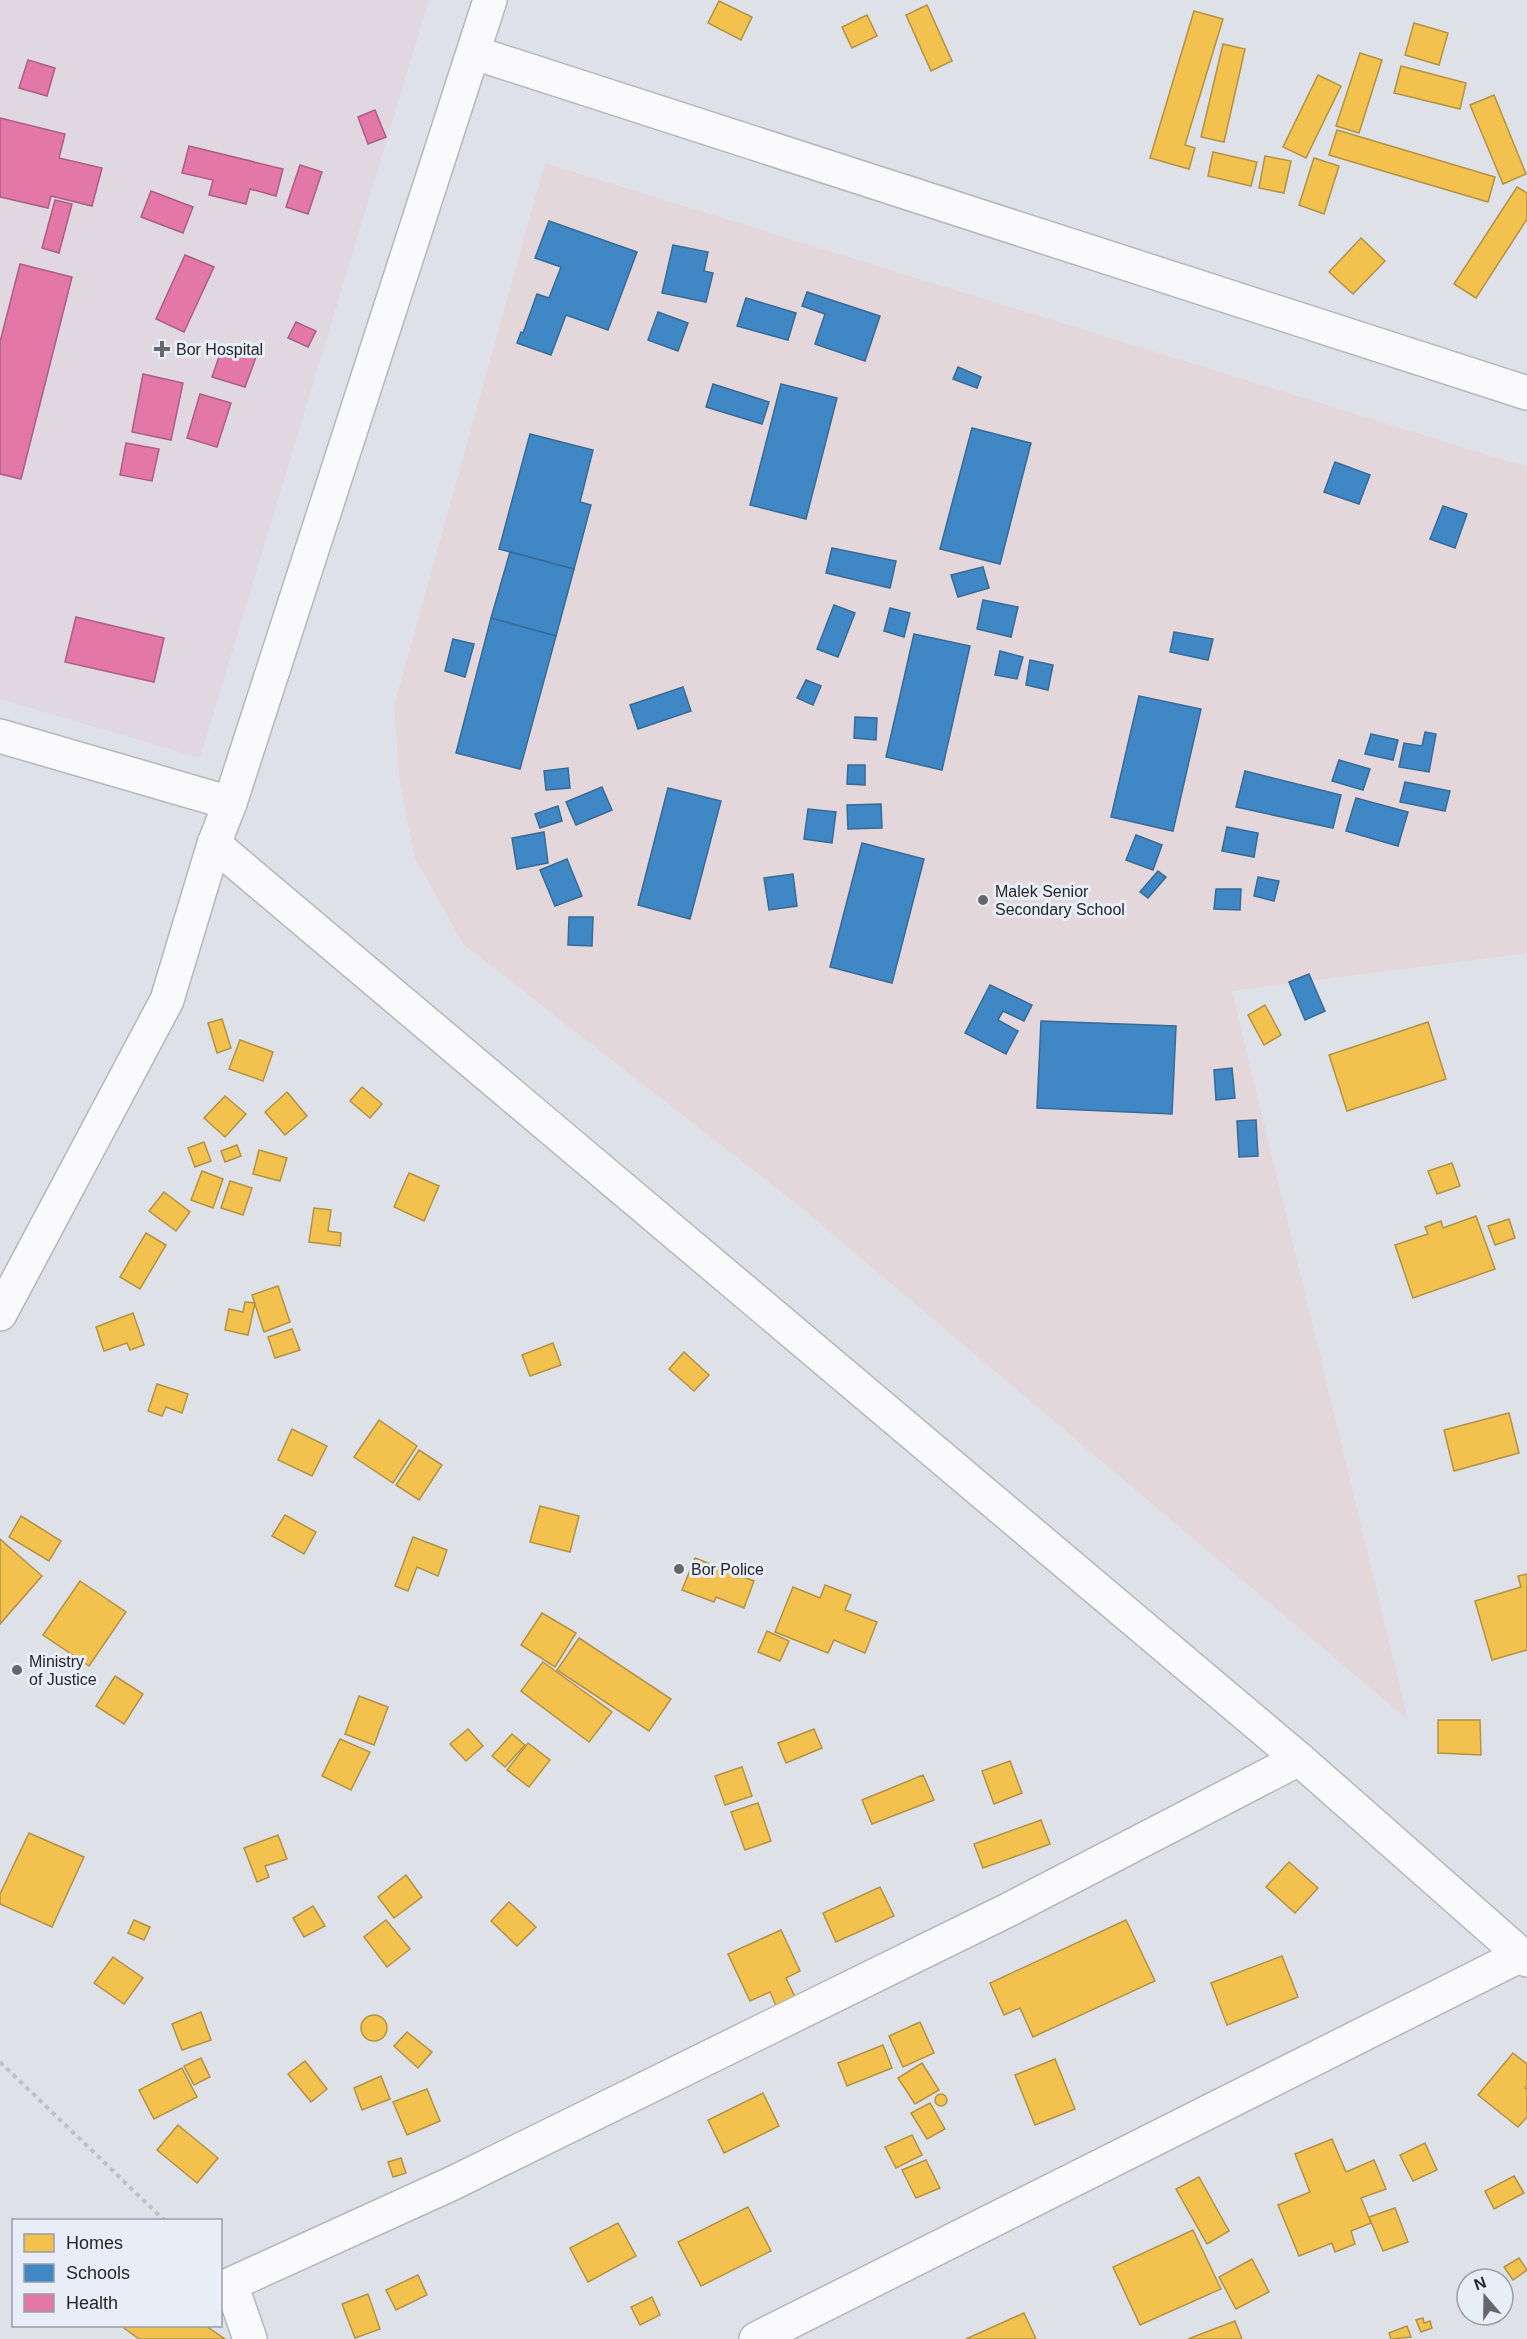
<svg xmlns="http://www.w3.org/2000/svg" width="1527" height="2339" viewBox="0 0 1527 2339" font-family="Arial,sans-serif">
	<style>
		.education { fill: #e4d7db }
		.medical { fill: #e1d7e1 }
		.homes { fill: #f2c14e; stroke: #b49243; stroke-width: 1.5 }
		.schools { fill: #3f88c5; stroke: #376b96; stroke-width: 1.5 }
		.health { fill: #e377a8; stroke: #aa5f82; stroke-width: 1.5 }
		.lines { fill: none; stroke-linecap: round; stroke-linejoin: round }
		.street-casing { stroke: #b5b7bc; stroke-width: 36 }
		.secondary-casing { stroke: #b5b7bc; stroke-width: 36 }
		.path { stroke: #bfc0c2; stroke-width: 4; stroke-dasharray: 4.5 4.5; stroke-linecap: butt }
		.street { stroke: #fafafc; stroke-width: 33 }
		.secondary { stroke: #fafafc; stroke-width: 33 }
		.poi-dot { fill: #65676c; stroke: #e8edf8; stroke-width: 2 }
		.labels { text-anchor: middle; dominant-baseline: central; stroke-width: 6; stroke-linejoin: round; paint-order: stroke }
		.poi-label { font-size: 16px; fill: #24262a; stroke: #e8edf8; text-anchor: start }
	</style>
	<rect width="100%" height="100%" fill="#dee1e8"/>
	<!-- education -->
	<polygon class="education" points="545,163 1527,467 1527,953 1232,991 1408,1720 798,1205 463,944 414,856 399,775 394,706"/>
	<!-- medical -->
	<polygon class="medical" points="0,0 429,0 200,758 0,699"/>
	<!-- homes -->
	<g class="homes">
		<polygon points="719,1 752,17 741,40 708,23"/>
		<polygon points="927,5 952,61 931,71 906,15"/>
		<polygon points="1194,11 1223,19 1185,145 1195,148 1189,169 1150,158"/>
		<polygon points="867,15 877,36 852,48 842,27"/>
		<polygon points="1414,23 1448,33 1439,65 1405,55"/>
		<polygon points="1223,44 1245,49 1224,142 1201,137"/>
		<polygon points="1360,53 1382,60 1359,133 1336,126"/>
		<polygon points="1401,66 1466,83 1460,109 1394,93"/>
		<polygon points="1318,75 1341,86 1306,158 1283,147"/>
		<polygon points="1494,95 1526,174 1503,184 1470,105"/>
		<polygon points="1337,130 1495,177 1488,202 1329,155"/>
		<polygon points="1213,152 1257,162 1251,186 1208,176"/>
		<polygon points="1265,156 1291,161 1284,193 1259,188"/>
		<polygon points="1314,158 1339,166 1324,214 1299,205"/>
		<polygon points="1517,187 1527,193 1527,219 1476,298 1454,284"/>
		<polygon points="1361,238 1385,261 1353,294 1329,272"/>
		<polygon points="1265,1005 1281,1035 1264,1045 1248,1015"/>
		<polygon points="222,1019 231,1048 217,1053 208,1023"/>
		<polygon points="1428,1022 1446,1079 1347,1111 1329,1055"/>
		<polygon points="240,1040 273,1052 263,1081 229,1069"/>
		<polygon points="362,1087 382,1104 370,1118 350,1101"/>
		<polygon points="287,1092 307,1116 285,1135 265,1112"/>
		<polygon points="225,1096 246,1114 225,1137 204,1118"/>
		<polygon points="204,1142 211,1161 195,1167 188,1148"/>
		<polygon points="237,1145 241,1156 225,1162 221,1151"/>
		<polygon points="259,1150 287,1158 280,1181 253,1174"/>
		<polygon points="1452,1163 1460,1186 1437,1194 1428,1171"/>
		<polygon points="202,1171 223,1179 213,1208 191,1200"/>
		<polygon points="409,1173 439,1186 424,1221 394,1207"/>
		<polygon points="230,1181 252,1188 243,1215 221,1208"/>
		<polygon points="164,1192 190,1212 176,1231 149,1211"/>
		<polygon points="314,1208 331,1210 328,1231 341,1233 340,1246 309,1242"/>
		<polygon points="1476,1216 1495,1269 1413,1298 1395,1245 1428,1234 1425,1227 1441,1221 1443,1228"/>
		<polygon points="1509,1219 1515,1238 1495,1245 1488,1226"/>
		<polygon points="146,1233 166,1245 140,1289 120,1277"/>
		<polygon points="278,1286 290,1322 264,1332 252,1295"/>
		<polygon points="245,1302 255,1303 248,1335 225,1330 229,1309 243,1312"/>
		<polygon points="133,1313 144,1345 130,1350 127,1343 104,1351 96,1327"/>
		<polygon points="292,1329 300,1350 275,1358 268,1337"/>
		<polygon points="553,1343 561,1365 530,1376 522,1355"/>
		<polygon points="684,1352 709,1375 694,1391 669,1369"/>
		<polygon points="157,1384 188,1394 182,1413 166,1407 162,1416 148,1411"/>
		<polygon points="1509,1413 1519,1453 1454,1471 1444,1430"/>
		<polygon points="379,1420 417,1446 393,1483 354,1457"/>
		<polygon points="292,1429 327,1446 312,1476 278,1460"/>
		<polygon points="419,1450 442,1465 419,1500 396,1485"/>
		<polygon points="540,1506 579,1516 570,1552 530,1542"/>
		<polygon points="285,1515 316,1532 304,1554 272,1536"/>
		<polygon points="21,1516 61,1541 49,1561 9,1537"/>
		<polygon points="413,1537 447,1550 438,1576 417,1567 408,1591 395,1586"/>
		<polygon points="0,1539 42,1576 0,1624"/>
		<polygon points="695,1558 754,1581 744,1608 716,1597 714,1602 682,1590"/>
		<polygon points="1527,1574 1527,1650 1492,1660 1475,1601 1521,1587 1518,1576"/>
		<polygon points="80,1581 126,1612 89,1666 43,1635"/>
		<polygon points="825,1585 851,1595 845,1610 877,1622 865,1653 834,1640 828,1653 775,1632 793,1587 820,1598"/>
		<polygon points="542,1613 576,1633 555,1667 521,1645"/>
		<polygon points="767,1631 789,1641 780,1661 758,1652"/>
		<polygon points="579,1638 671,1699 649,1731 557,1670"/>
		<polygon points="543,1662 612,1712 589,1742 521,1691"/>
		<polygon points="115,1676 143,1694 124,1724 96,1706"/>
		<polygon points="359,1696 388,1707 374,1745 345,1734"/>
		<polygon points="1438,1720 1480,1720 1481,1755 1438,1753"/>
		<polygon points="468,1729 483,1746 466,1761 450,1744"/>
		<polygon points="814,1729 822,1748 786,1763 778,1743"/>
		<polygon points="512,1734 525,1745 505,1767 492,1756"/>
		<polygon points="340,1739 370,1752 351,1790 322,1776"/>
		<polygon points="528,1743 550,1760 529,1787 507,1770"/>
		<polygon points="1010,1761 1022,1793 994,1804 982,1771"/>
		<polygon points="742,1767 752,1796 725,1805 715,1776"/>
		<polygon points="923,1775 934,1800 872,1824 862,1800"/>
		<polygon points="758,1803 771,1841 745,1850 731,1812"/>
		<polygon points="1041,1820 1050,1844 983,1868 974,1844"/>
		<polygon points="29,1833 84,1857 52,1927 0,1904 0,1894"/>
		<polygon points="278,1835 287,1859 265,1866 269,1877 257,1882 244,1848"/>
		<polygon points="1289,1862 1318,1888 1295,1913 1266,1887"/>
		<polygon points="406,1875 422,1897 394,1918 378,1897"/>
		<polygon points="880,1887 894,1916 836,1942 823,1913"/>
		<polygon points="509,1902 536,1927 517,1946 491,1921"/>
		<polygon points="313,1906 325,1926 304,1937 293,1918"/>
		<polygon points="134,1920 150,1927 144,1940 128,1933"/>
		<polygon points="386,1920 410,1949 387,1967 364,1937"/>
		<polygon points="1126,1920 1155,1981 1033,2037 1020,2008 1004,2015 990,1983"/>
		<polygon points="781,1930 800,1971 786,1978 796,1999 777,2008 770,1992 750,2001 728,1954"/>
		<polygon points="1282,1956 1298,1997 1227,2025 1211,1983"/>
		<polygon points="113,1957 143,1978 124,2004 94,1983"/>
		<polygon points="201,2012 211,2040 182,2050 172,2024"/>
		<circle cx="374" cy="2028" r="13"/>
		<polygon points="920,2022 934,2053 903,2067 889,2036"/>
		<polygon points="407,2032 432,2052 418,2068 394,2046"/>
		<polygon points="883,2045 892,2068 847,2086 838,2063"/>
		<polygon points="1513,2053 1527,2064 1527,2085 1525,2088 1527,2089 1527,2117 1518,2127 1478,2095"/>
		<polygon points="201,2058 210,2077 194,2085 184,2066"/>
		<polygon points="1055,2059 1075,2109 1035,2125 1015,2075"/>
		<polygon points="305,2061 327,2089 311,2102 288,2074"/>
		<polygon points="922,2063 939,2090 915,2104 898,2078"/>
		<polygon points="182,2068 197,2097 154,2119 139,2090"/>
		<polygon points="381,2076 390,2099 362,2110 354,2088"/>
		<polygon points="427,2089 440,2121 407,2135 393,2102"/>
		<polygon points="763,2093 779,2126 724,2153 708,2120"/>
		<circle cx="941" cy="2100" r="6"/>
		<polygon points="930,2103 945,2129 927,2139 911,2113"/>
		<polygon points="178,2125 218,2158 197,2183 157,2150"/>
		<polygon points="912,2135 922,2155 896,2168 885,2147"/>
		<polygon points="1332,2139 1346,2172 1374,2160 1386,2189 1361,2198 1371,2223 1351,2231 1355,2244 1335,2252 1332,2243 1299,2256 1278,2205 1310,2192 1295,2154"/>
		<polygon points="1425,2143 1437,2170 1413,2181 1400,2155"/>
		<polygon points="401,2158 406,2173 393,2177 388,2162"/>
		<polygon points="926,2160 940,2188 916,2198 902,2170"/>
		<polygon points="1514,2176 1524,2193 1494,2209 1485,2191"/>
		<polygon points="1199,2177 1229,2231 1207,2244 1176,2189"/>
		<polygon points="748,2207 771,2251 701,2286 678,2242"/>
		<polygon points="1395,2208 1408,2242 1383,2251 1369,2217"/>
		<polygon points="618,2223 636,2256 588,2282 570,2248"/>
		<polygon points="1193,2230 1221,2289 1140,2325 1113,2267"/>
		<polygon points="1519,2258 1527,2270 1513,2280 1504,2267"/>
		<polygon points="1252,2259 1269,2292 1236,2309 1219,2277"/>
		<polygon points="418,2275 427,2295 396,2310 386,2290"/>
		<polygon points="368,2294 380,2329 355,2338 342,2304"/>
		<polygon points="652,2297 660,2315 640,2325 631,2307"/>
		<polygon points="1024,2313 1036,2339 966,2339"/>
		<polygon points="1423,2318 1424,2323 1430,2321 1432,2328 1421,2332 1416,2320"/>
		<polygon points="1235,2321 1242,2339 1188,2339"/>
		<polygon points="126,2326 206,2326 225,2339 139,2339 124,2328"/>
		<polygon points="1407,2326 1411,2337 1391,2339 1389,2333"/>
	</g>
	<!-- schools -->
	<g class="schools">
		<polygon points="549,221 637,252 608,330 566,315 551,355 517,343 521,332 523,333 537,294 549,298 561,267 535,258"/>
		<polygon points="673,245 708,252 704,271 713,273 706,302 662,293"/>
		<polygon points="807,292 880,316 865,361 815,344 825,314 802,306"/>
		<polygon points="746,298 796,313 788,340 737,326"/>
		<polygon points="658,312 688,323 678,351 648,340"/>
		<polygon points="958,367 981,377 977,388 953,379"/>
		<polygon points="713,384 769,402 762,424 706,407"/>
		<polygon points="781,384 837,398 806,519 750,505"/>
		<polygon points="972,428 1031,443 1000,564 940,549"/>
		<polygon points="530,434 593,450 580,502 591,505 574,569 499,549"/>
		<polygon points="1335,462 1370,475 1359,504 1324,492"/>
		<polygon points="1443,506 1467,514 1455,548 1430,539"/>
		<polygon points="832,548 896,561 890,588 826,573"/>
		<polygon points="510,552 574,569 556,636 491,618"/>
		<polygon points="983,567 989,588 958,597 951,575"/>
		<polygon points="983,600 1018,607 1011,637 977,629"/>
		<polygon points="834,605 855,613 838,657 817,649"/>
		<polygon points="890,608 910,613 904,637 884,631"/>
		<polygon points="491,618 556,636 520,769 456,753"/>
		<polygon points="1174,632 1213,639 1208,660 1170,652"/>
		<polygon points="914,634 970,646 942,770 886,757"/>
		<polygon points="453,639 474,644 465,677 445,671"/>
		<polygon points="1000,651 1023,657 1017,679 995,675"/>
		<polygon points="1030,660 1053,665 1048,690 1026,685"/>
		<polygon points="806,680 821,686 813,705 797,698"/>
		<polygon points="683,687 691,711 638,729 630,705"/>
		<polygon points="1139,696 1201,709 1173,831 1111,817"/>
		<polygon points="855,717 877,718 876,740 854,738"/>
		<polygon points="1425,732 1436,734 1429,772 1399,767 1404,743 1422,746"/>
		<polygon points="1371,734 1398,740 1393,760 1365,754"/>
		<polygon points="1339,760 1370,769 1363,790 1332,781"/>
		<polygon points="848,765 865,765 865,785 847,784"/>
		<polygon points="568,768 570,788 546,790 544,771"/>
		<polygon points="1245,771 1341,795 1333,828 1236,807"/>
		<polygon points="1405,782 1450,791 1445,811 1400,802"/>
		<polygon points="602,787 612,810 576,825 566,802"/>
		<polygon points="668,788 721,801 690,919 638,905"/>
		<polygon points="1356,798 1408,812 1398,846 1346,831"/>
		<polygon points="881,804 882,828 848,829 847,805"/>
		<polygon points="558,806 562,821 540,828 535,814"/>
		<polygon points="808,809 836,812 832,843 804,839"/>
		<polygon points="1227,827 1258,833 1254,857 1222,851"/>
		<polygon points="544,832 548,863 517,869 512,838"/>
		<polygon points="1136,835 1162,845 1153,870 1126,860"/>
		<polygon points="862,843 924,859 892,983 830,967"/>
		<polygon points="567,859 582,896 555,906 540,870"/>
		<polygon points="1158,871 1166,877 1148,898 1140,892"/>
		<polygon points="793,874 797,906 769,910 764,878"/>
		<polygon points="1258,877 1279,881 1274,901 1254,896"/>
		<polygon points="1216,889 1241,889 1240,910 1214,909"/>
		<polygon points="569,917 593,917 592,946 568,945"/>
		<polygon points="1309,974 1325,1011 1305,1020 1289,982"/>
		<polygon points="990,985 1032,1005 1024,1021 1003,1011 998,1020 1018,1031 1006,1054 965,1033"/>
		<polygon points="1041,1021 1176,1026 1172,1114 1037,1108"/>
		<polygon points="1232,1068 1235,1098 1216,1100 1214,1070"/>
		<polygon points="1256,1120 1258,1156 1239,1157 1237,1121"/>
	</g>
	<!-- health -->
	<g class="health">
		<polygon points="28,60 55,68 47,96 19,88"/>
		<polygon points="375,110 386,137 368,144 358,117"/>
		<polygon points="0,118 65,134 59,158 102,168 92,206 51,196 48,208 0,197"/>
		<polygon points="189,146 283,169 276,196 250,189 246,204 209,195 213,180 182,173"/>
		<polygon points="300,165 322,172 308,214 286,207"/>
		<polygon points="151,191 193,207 183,233 141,217"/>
		<polygon points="55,200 72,204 59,253 42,248"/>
		<polygon points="185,255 214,267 184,332 156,319"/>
		<polygon points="20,264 72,277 21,479 0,474 0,342"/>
		<polygon points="296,322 316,331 308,347 288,338"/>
		<polygon points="223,345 256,357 245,387 212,377"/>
		<polygon points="143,374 183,383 171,440 132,432"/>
		<polygon points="200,394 231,403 217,447 187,438"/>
		<polygon points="126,443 159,449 152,481 120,475"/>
		<polygon points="76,617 164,638 154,682 65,662"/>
	</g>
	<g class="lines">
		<!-- street casing -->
		<g class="street-casing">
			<g id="street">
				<polyline points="475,53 1527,393"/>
				<polyline points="0,736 230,803"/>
				<polyline points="250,2339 231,2284 453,2183 1010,1909 1299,1759"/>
				<polyline points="756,2339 1521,1955"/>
			</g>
		</g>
		<!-- secondary casing -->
		<g class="secondary-casing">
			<g id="secondary">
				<polyline points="490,0 230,803 214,844 1299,1759 1527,1960"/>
				<polyline points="0,1314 167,1000 214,844"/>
			</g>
		</g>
		<!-- path -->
		<polyline class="path" points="0,2062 164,2220"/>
		<!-- street -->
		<use href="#street" class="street"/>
		<!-- secondary -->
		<use href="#secondary" class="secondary"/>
	</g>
	<!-- markers -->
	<g class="poi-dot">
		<path d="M159 340h6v6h6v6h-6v6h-6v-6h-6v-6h6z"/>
		<circle cx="983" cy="900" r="6"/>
		<circle cx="679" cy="1569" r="6"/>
		<circle cx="17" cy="1670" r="6"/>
	</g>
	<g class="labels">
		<!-- poi labels -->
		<g class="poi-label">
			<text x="176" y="349">Bor Hospital</text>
			<text x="995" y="891">Malek Senior<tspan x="995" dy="18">Secondary School</tspan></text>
			<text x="691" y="1569">Bor Police</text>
			<text x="29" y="1661">Ministry<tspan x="29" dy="18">of Justice</tspan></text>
		</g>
	</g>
	<!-- legend -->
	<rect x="12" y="2219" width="210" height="108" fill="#e8edf8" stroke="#9a9da6" stroke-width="1.5"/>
	<rect x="24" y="2234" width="30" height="18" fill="#f2c14e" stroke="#9a9da6" stroke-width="1.5"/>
	<text x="66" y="2249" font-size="18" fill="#24262a">Homes</text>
	<rect x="24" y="2264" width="30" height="18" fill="#3f88c5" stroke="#9a9da6" stroke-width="1.5"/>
	<text x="66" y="2279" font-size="18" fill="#24262a">Schools</text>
	<rect x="24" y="2294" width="30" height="18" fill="#e377a8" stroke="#9a9da6" stroke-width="1.5"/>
	<text x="66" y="2309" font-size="18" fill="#24262a">Health</text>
	<!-- north arrow -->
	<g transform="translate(1485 2297) rotate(340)"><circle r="28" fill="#e8edf8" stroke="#9a9da6" stroke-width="1.5"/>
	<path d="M0-4.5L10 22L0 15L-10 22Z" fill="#65676c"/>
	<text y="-9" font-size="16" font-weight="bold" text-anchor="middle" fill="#24262a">N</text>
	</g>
</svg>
